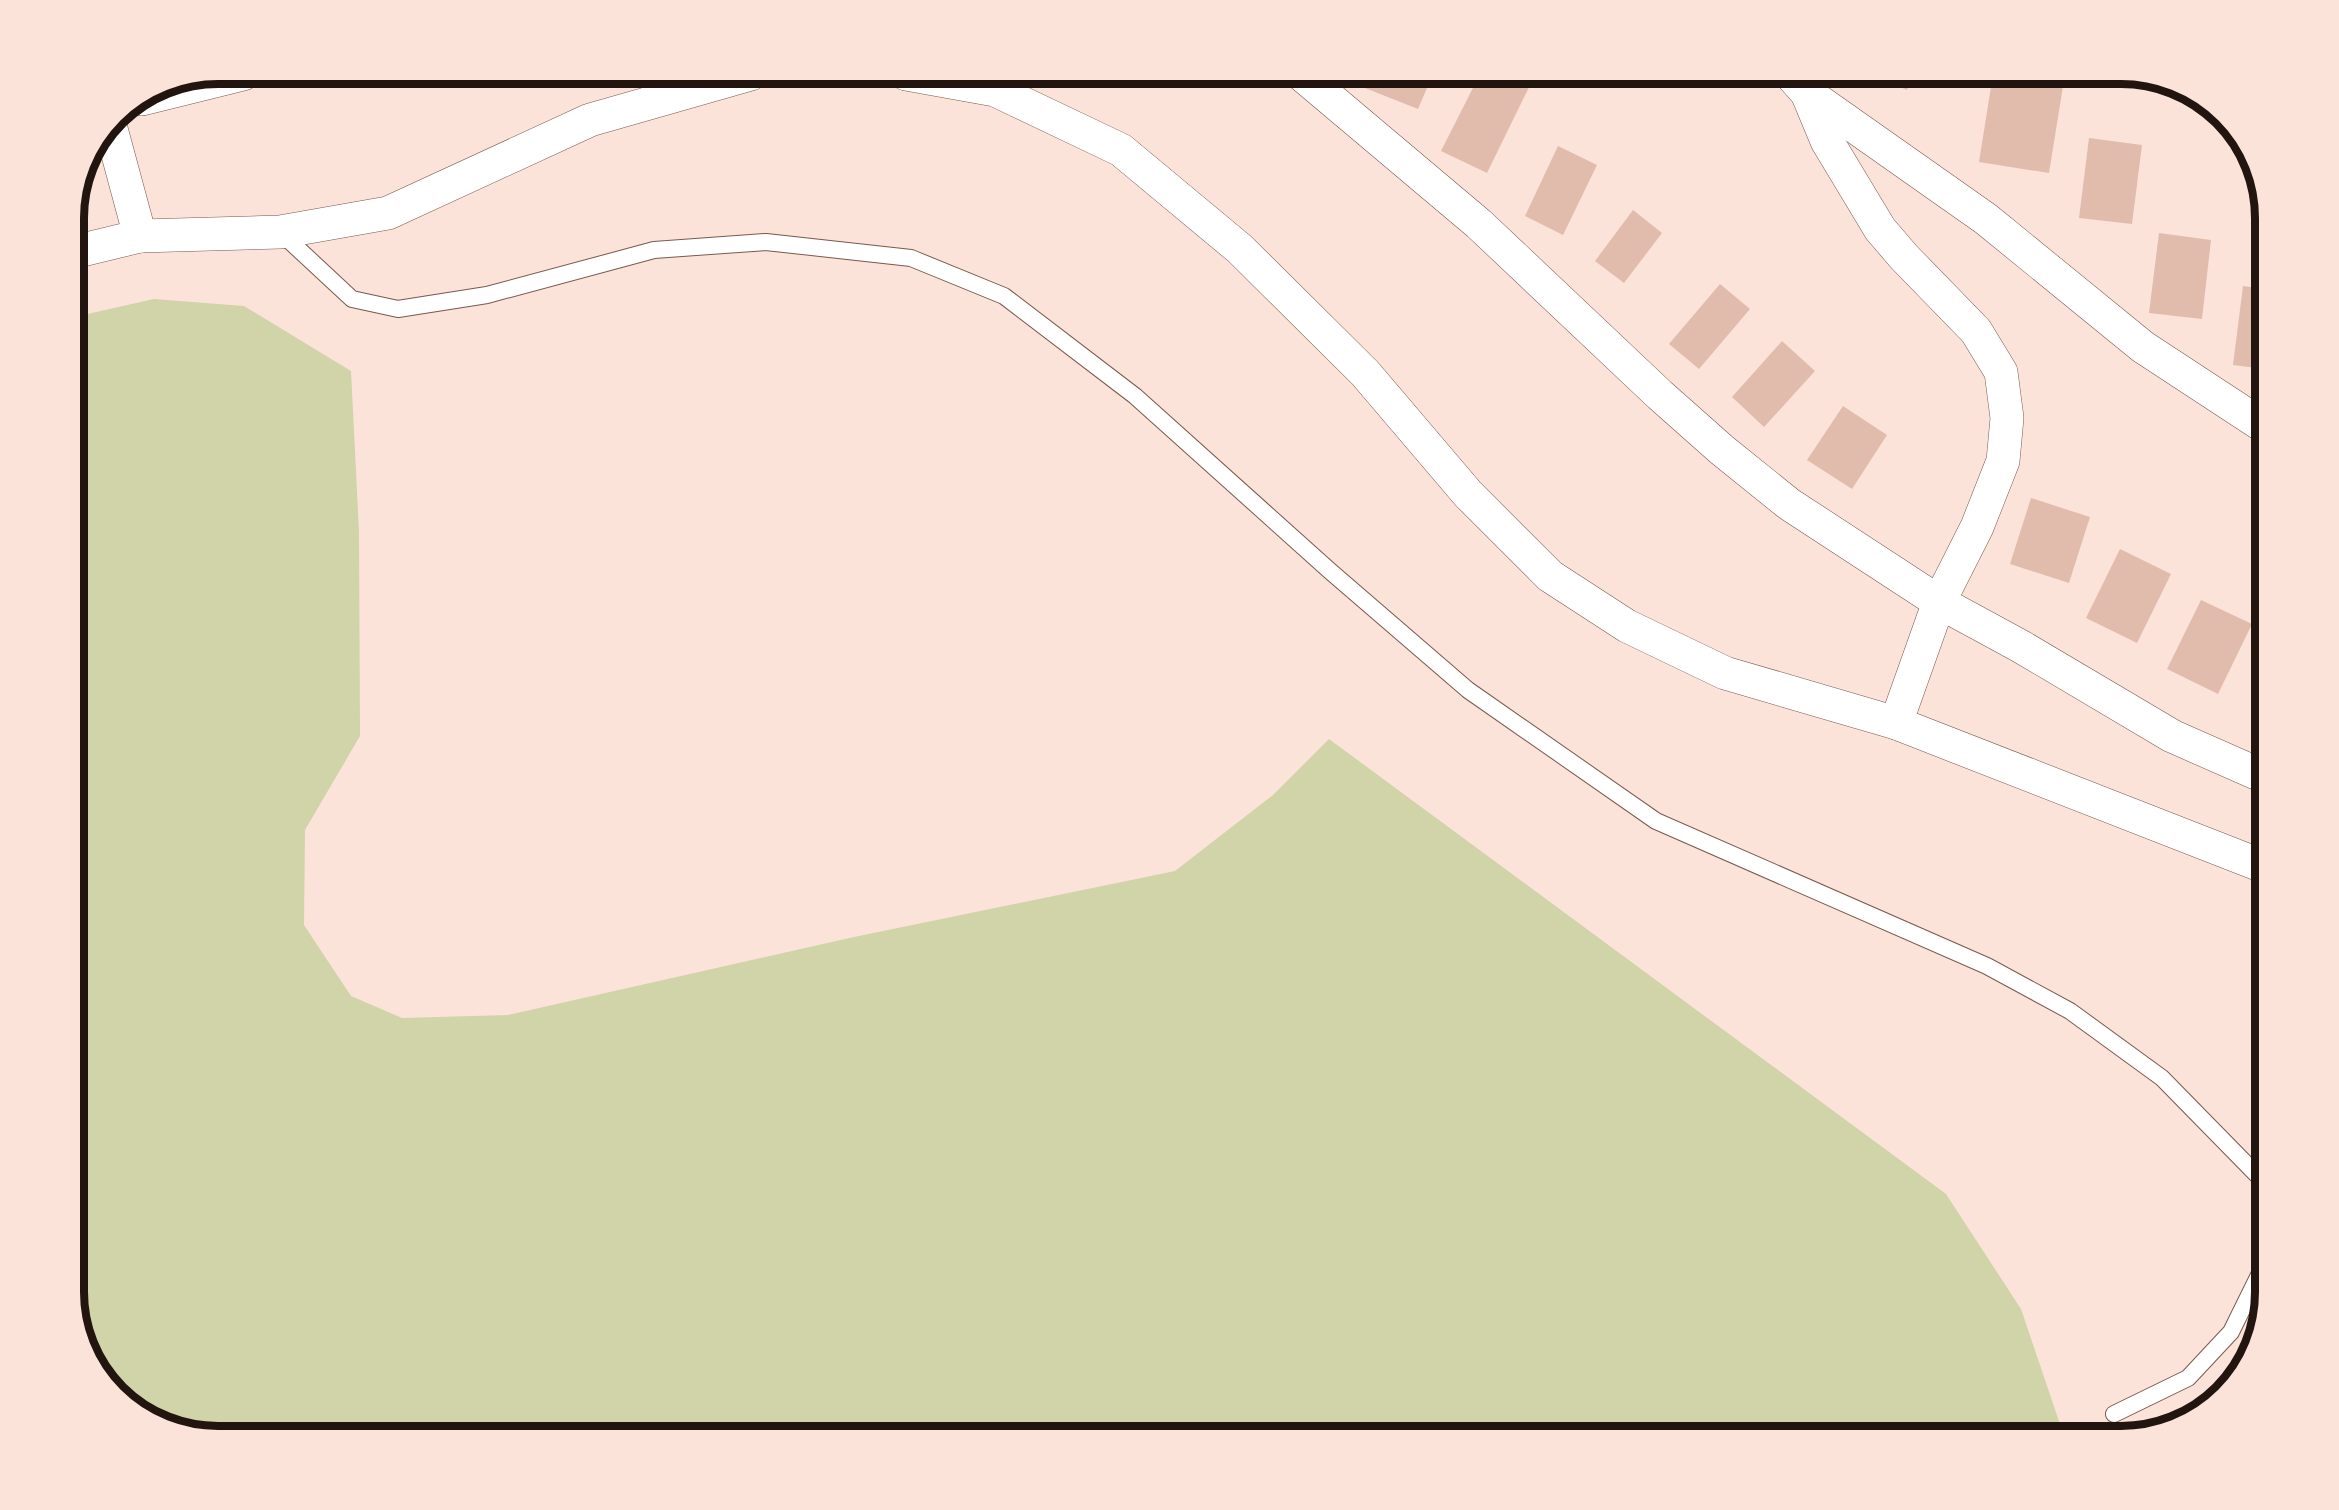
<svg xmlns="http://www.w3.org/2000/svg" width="2339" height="1510" viewBox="0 0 2339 1510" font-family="Overpass,sans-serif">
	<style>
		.green { fill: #d0d4a8 }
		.building { fill: #e1bcac }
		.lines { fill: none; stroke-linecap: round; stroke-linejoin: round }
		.service-casing { stroke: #7a594c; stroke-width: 18 }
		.minor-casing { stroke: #7a594c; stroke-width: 34 }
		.service { stroke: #fff; stroke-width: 16 }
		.minor { stroke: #fff; stroke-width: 33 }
		.rim { fill: none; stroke: #221510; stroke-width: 8 }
	</style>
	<rect width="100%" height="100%" fill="#fbe3da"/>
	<!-- green -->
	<polygon class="green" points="154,299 244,306 351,371 359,532 360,736 305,830 304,925 351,996 402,1018 508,1015 854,937 1175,871 1273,795 1329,739 1946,1194 2021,1309 2064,1436 218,1436 138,1412 93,1364 74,1301 74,317"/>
	<!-- building -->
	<g class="building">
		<polygon points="1370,74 1433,74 1418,109 1365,88"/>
		<polygon points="1480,74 1522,74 1533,79 1487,173 1441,151"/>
		<polygon points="1870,74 1915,74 1907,90"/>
		<polygon points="1993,74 2065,74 2049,173 1979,162"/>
		<polygon points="2089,138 2142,145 2132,224 2079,218"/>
		<polygon points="1558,146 1597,165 1563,235 1525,216"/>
		<polygon points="1633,210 1662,233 1624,283 1595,261"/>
		<polygon points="2159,233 2211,240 2202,319 2149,313"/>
		<polygon points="1720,284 1750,309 1699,369 1669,344"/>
		<polygon points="2243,286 2265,289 2265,369 2233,365"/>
		<polygon points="1782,341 1815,371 1764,427 1732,397"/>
		<polygon points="1843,406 1887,435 1852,489 1807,460"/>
		<polygon points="2031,498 2090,517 2069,583 2010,564"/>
		<polygon points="2120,549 2171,574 2137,643 2086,618"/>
		<polygon points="2201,600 2252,624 2218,694 2167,669"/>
		<polygon points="2265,700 2265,713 2260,711"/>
	</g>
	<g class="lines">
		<!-- service casing -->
		<g class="service-casing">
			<g id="service">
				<polyline points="280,232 352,299 398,309 487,295 654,250 766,242 911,258 1004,296 1135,396 1330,571 1468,690 1656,821 1987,966 2070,1011 2162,1078 2262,1180 2265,1197"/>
				<polyline points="2114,1414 2188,1378 2231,1332 2265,1263"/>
			</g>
		</g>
		<!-- minor casing -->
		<g class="minor-casing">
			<g id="minor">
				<polyline points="906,74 995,90 1121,150 1240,249 1365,373 1468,494 1550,576 1627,626 1725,673 1896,723 2265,867"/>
				<polyline points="1301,74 1479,224 1660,395 1722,450 1789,504 1939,602 2020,646 2172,736 2265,777"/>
				<polyline points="1790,74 1807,93 1986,219 2143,347 2265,427"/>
				<polyline points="1807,93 1827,141 1880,229 1904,257 1976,331 2001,372 2007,418 2003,461 1977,527 1939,602 1896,723"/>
				<polyline points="142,99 243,74"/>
				<polyline points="110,125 140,236"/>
				<polyline points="74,252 140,236 280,232 388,213 590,120 751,74"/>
			</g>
		</g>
		<!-- service -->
		<use href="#service" class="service"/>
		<!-- minor -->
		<use href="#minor" class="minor"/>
	</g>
	<!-- crop -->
	<path d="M0 0H2339V1510H0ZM218 84H2121A134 134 0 0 1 2255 218V1292A134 134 0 0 1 2121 1426H218A134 134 0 0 1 84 1292V218A134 134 0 0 1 218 84Z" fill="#fbe3da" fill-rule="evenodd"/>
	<path class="rim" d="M218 84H2121A134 134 0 0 1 2255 218V1292A134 134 0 0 1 2121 1426H218A134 134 0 0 1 84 1292V218A134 134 0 0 1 218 84Z"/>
</svg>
